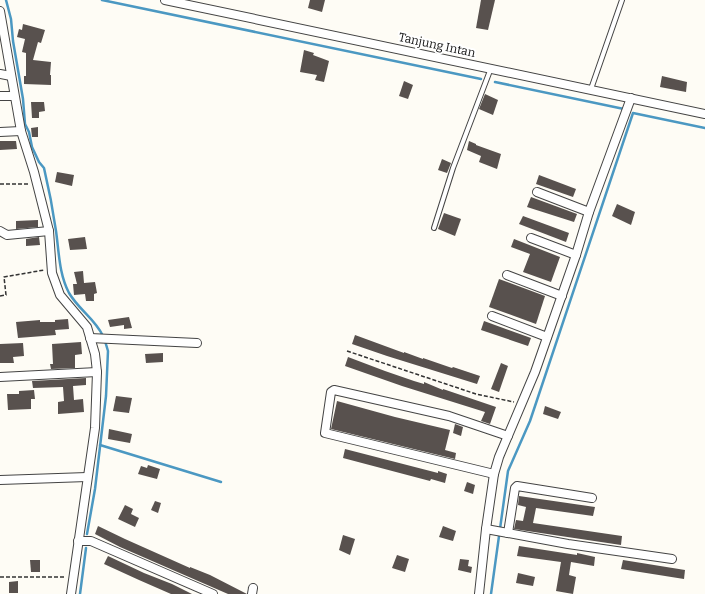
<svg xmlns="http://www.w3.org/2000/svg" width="705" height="594" viewBox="0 0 705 594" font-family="Bitter,serif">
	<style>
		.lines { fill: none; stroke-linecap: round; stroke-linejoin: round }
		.stream { stroke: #4b98c2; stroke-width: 2.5 }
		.building { fill: #58514e }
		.lane-casing { stroke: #444; stroke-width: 6 }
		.street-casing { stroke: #444; stroke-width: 10 }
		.path { stroke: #333; stroke-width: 1.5; stroke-dasharray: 4 2; stroke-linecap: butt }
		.lane { stroke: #fff; stroke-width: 4 }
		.street { stroke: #fff; stroke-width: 8 }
		.labels { text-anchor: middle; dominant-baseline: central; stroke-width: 4; stroke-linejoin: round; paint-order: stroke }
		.street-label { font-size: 12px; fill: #111; stroke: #fff }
	</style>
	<rect width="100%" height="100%" fill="#fefcf5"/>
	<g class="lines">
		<!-- stream -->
		<g class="stream">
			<path d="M6,0L11,19L13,41L23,99L25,124L29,132L32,147L39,162L44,168C49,189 53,210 56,231C59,252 59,274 69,293C79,310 95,319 103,336"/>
			<polyline points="102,0 481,79"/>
			<polyline points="495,82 624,109"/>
			<polyline points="100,445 221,482"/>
			<polyline points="87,534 95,489 106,396 108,351 105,341"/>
			<polyline points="80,594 86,548"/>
			<polyline points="491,594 508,471 530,421 633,113 705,128"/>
		</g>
	</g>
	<!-- building -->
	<g class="building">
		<polygon points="310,0 325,0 322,12 308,8"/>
		<polygon points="481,0 495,0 488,30 476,28"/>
		<polygon points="23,24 45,30 41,43 38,42 33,60 51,62 50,75 51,75 51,85 24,84 24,76 26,76 26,53 22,52 25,39 17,37 19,29 22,30"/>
		<polygon points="304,50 314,53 313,55 329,61 324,82 315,80 317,75 300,72"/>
		<polygon points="662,76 687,82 686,92 660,87"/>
		<polygon points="404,81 413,85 408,99 399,96"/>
		<polygon points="485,94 498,100 493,115 479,109"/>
		<polygon points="31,102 44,102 45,111 39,112 39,118 32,118"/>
		<polygon points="38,127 38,137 32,137 31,128"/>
		<polygon points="0,141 16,141 17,149 0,150"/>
		<polygon points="469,141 476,144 476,145 501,154 497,169 479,162 481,156 467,150"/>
		<polygon points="442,159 451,163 447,173 438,170"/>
		<polygon points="57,172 74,175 72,186 55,182"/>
		<polygon points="539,175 576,189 573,197 536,184"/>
		<polygon points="531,197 577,214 574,222 527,207"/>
		<polygon points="617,204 635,212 631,225 612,216"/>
		<polygon points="444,213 461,219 455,236 438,229"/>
		<polygon points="523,216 569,233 566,242 519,224"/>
		<polygon points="38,220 38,227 16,229 16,221"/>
		<polygon points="39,237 40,245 26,246 26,239"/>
		<polygon points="85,237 87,249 70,250 68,239"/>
		<polygon points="514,239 560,257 551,282 523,272 530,254 511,247"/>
		<polygon points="83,271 84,283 95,282 97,293 94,294 94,301 86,301 85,294 74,295 73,284 77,284 74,272"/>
		<polygon points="499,279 545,296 536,324 489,307"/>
		<polygon points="129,317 132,328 124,329 124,325 110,327 108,320"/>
		<polygon points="68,319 69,329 55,330 56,335 18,338 16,322 40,320 40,322 55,322 55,320"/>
		<polygon points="484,321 531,338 528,346 481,330"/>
		<polygon points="355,335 404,353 404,352 423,359 423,358 452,368 453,367 480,376 477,384 387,356 352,344"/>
		<polygon points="81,342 82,354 75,355 75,368 51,369 50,364 53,364 52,344"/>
		<polygon points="23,343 24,356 13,357 14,363 0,363 0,344"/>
		<polygon points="163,353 163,362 146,363 145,354"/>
		<polygon points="348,357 385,371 414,381 424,384 424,382 443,390 443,389 496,407 490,424 481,421 485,412 402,386 345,366"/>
		<polygon points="501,363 508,366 499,392 491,389"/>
		<polygon points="86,378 86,385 73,386 74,400 83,399 84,412 58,414 58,402 64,401 63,387 33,388 32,381"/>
		<polygon points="34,390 35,399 31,399 31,409 8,410 7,394 19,394 19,391"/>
		<polygon points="116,396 132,398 129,413 113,411"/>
		<polygon points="337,401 395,417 450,430 445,450 456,453 455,459 331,429"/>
		<polygon points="545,406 561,412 558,419 543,414"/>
		<polygon points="455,424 463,427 461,436 453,433"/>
		<polygon points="109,429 132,434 130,443 108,439"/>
		<polygon points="345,449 438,473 438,471 447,474 445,483 431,479 430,481 343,458"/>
		<polygon points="148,465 160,469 157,479 138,474 141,466 147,468"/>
		<polygon points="467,482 475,485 473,494 464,491"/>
		<polygon points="519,496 595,507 593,516 536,508 533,523 622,536 621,545 514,529 516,520 523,521 526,507 518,505"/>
		<polygon points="155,501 161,503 158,513 151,510"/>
		<polygon points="125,505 133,509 131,514 139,518 135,527 118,519"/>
		<polygon points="98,526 125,539 190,568 190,567 210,575 247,594 228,594 120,547 95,534"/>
		<polygon points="443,526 456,531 453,541 439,537"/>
		<polygon points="343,535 355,539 350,555 339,550"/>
		<polygon points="519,546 577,555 577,553 595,557 594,566 571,562 569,575 576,577 573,594 556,591 561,562 517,556"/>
		<polygon points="397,555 409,559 405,572 392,568"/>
		<polygon points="108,556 144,573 172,584 192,594 171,594 139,580 104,564"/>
		<polygon points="460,559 469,560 468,566 472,567 471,573 458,570"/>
		<polygon points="30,560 40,560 40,572 31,572"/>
		<polygon points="623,560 685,570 684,579 621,569"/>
		<polygon points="518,573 535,577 533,586 516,583"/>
		<polygon points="18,581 18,593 9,593 9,582"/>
	</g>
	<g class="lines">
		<!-- lane casing -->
		<g class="lane-casing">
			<g id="lane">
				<polyline points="591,89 622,0"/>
				<polyline points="434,228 453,168 491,68"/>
			</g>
		</g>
		<!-- street casing -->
		<g class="street-casing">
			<g id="street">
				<polyline points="165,0 705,114"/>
				<polyline points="0,11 21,131 34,172 49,231 52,273 60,295 87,327 95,354 97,372 95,428 71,594"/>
				<polyline points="0,74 11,76"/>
				<polyline points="0,96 14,96"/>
				<polyline points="0,132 21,131"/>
				<polyline points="537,192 589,212"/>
				<polyline points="0,231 7,235 49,231"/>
				<polyline points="531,238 576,255"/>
				<polyline points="507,275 562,296"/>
				<polyline points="492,316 547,337"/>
				<polyline points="90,338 197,343"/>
				<polyline points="0,377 97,372"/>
				<polyline points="494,474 325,433 331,392 334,390 449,416 508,436"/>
				<polyline points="0,480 87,477"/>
				<polyline points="486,529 568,544 672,559"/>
				<polyline points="508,533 515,488 517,486 592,498"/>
				<polyline points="78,541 91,541 213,594"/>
				<polyline points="252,594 253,588"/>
				<polyline points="479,594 486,529 494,474 499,457 535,372 576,255 589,212 631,98"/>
			</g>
		</g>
		<!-- path -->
		<g class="path">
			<polyline points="0,184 29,184"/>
			<polyline points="0,296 6,295 4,277 44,270"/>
			<polyline points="347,351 476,394 514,402"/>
			<polyline points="0,577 66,577"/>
		</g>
		<!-- lane -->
		<use href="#lane" class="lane"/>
		<!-- street -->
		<use href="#street" class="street"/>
	</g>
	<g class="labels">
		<!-- street labels -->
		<g class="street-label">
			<text transform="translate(437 45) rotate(12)">Tanjung Intan</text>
		</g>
	</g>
</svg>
